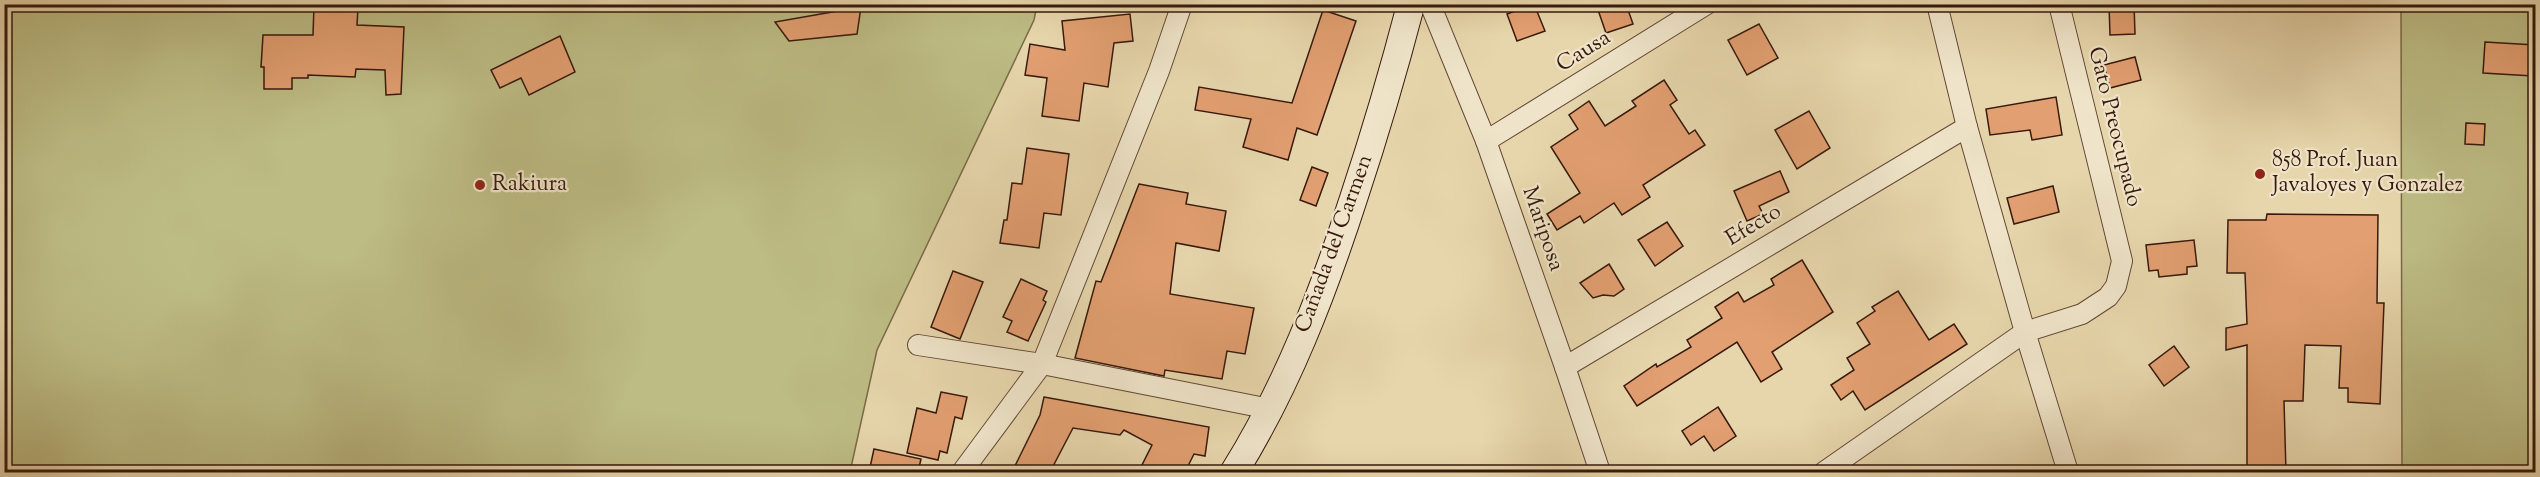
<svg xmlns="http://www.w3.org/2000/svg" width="2540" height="477" viewBox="0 0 2540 477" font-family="'Sorts Mill Goudy',serif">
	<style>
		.green { fill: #bdbc84; stroke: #7a6a48; stroke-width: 1.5 }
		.building { fill: #e29f71; stroke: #37190d; stroke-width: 1.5 }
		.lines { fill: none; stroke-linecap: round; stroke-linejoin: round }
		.street-casing { stroke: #634835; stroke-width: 22 }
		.secondary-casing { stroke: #37190d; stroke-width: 29 }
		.street { stroke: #efe4c9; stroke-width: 20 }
		.secondary { stroke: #efe4c9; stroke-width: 27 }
		.poi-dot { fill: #8f2418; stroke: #efe4c9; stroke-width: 2 }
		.labels { text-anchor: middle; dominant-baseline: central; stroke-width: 4.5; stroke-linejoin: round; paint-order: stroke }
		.street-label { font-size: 22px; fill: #37190d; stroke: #efe4c9 }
		.poi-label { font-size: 22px; fill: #37190d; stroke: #efe4c9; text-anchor: start }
	</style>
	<rect width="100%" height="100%" fill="#e7d6ac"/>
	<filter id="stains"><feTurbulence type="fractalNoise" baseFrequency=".00333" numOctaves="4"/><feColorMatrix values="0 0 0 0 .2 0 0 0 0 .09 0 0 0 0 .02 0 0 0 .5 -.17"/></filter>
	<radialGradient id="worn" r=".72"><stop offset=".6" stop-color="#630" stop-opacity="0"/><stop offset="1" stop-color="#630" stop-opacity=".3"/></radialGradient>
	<!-- green -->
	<g class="green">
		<polygon points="4,5 1037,5 1034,20 877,350 850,472 5,472"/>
		<polygon points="2401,5 2535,5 2535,472 2402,472"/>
	</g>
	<!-- building -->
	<g class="building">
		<polygon points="1534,4 1545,31 1517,41 1507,14"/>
		<polygon points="1596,4 1626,4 1633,24 1606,33"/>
		<polygon points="2109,4 2134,4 2135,34 2110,35"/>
		<polygon points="314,6 358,8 357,25 404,27 401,94 386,95 385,70 356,69 355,77 308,75 308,78 292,78 292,89 264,89 264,67 261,67 263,35 313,35"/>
		<polygon points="861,7 857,34 789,41 775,22"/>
		<polygon points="1323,10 1356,21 1317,135 1297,128 1288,160 1243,147 1251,119 1195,110 1199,87 1292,103"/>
		<polygon points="1130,14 1133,41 1114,43 1108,87 1084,83 1079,121 1042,116 1047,78 1025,75 1030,44 1065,50 1062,21"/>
		<polygon points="1759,24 1778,58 1747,75 1728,40"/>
		<polygon points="560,36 575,72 529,95 521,78 500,88 491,70"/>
		<polygon points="2485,42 2535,45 2533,76 2483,73"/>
		<polygon points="2135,57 2141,80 2110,88 2104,65"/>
		<polygon points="1664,80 1677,100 1670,105 1689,134 1695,130 1705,145 1643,185 1650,197 1622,215 1614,203 1584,223 1580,216 1557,230 1547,214 1580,193 1551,147 1578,129 1569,115 1589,101 1605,126 1636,106 1632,101"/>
		<polygon points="2056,97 2062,135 2032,140 2030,130 1990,135 1986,109"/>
		<polygon points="1809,111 1830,148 1797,169 1775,130"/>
		<polygon points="2466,123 2485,124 2484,145 2465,144"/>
		<polygon points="1027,148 1069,154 1061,215 1044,213 1039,248 1000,243 1004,220 1007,220 1012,183 1022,184"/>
		<polygon points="1312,167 1328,173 1316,206 1300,200"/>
		<polygon points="1780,171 1789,192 1759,206 1763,214 1747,221 1734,191"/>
		<polygon points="1139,184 1188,193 1186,204 1226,211 1219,251 1176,243 1170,294 1254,308 1245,354 1227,351 1222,379 1165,370 1164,376 1075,358 1096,281 1101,282"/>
		<polygon points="2053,186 2059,212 2014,224 2007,198"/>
		<polygon points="2267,214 2378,215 2377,303 2384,303 2380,404 2348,402 2348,388 2339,388 2341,346 2305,345 2303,401 2284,401 2286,472 2247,472 2247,345 2226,350 2226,328 2247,324 2245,273 2227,273 2228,220 2266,220"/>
		<polygon points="1667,222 1683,246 1655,266 1638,240"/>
		<polygon points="2194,240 2197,266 2187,267 2187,274 2159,277 2158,270 2149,271 2146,245"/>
		<polygon points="1802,260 1833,312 1772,352 1782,369 1761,382 1737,342 1637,406 1624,386 1656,364 1657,367 1691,347 1687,340 1722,318 1715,307 1738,292 1744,302 1774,285 1771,279"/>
		<polygon points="1609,264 1624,289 1614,296 1603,295 1593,298 1580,283"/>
		<polygon points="953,271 983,282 960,339 931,327"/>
		<polygon points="1021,279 1047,291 1043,300 1046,302 1028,341 1007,332 1012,321 1003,317"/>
		<polygon points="1898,291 1929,340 1954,324 1967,344 1865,410 1853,391 1841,400 1831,385 1854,370 1847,358 1870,344 1857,323 1875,311 1872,307"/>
		<polygon points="2174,346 2189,367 2164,386 2149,365"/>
		<polygon points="941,392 967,397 962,419 955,417 947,453 940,451 938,460 907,453 917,408 936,413"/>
		<polygon points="1044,397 1209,427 1205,456 1194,454 1185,472 1158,472 1142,465 1152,445 1124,430 1120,435 1073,428 1050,472 1012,472 1040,415"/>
		<polygon points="1718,407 1736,436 1714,451 1704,436 1691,445 1682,431"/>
		<polygon points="874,449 921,459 918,472 869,472"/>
	</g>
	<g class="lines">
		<!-- street casing -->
		<g class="street-casing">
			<g id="street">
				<polyline points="1430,4 1486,141 1565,367 1600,472"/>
				<polyline points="1937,4 1967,127 2025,332 2068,472"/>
				<polyline points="1486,141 1707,4"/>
				<polyline points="918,345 1042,364 1270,409"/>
				<polyline points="1565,367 1967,127"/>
				<polyline points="962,472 1042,364 1159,71 1182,4"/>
				<polyline points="1824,472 2025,332 2082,314 2108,297 2116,286 2122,261 2059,4"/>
			</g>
		</g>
		<!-- secondary casing -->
		<g class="secondary-casing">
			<path id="secondary" d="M1234,472C1287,387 1323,293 1354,197C1375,134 1394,69 1411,4"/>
		</g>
		<!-- street -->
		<use href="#street" class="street"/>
		<!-- secondary -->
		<use href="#secondary" class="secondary"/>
	</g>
	<!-- markers -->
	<g class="poi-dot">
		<circle cx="2260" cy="174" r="6"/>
		<circle cx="480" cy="185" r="6"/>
	</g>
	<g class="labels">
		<!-- street labels -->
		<g class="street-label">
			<text transform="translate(1584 52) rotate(-32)">Causa</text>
			<text transform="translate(2114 127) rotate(76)">Gato Preocupado</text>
			<text transform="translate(1754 226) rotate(-31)">Efecto</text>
			<text transform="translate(1542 229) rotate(71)">Mariposa</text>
			<text transform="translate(1335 244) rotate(-70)">Cañada del Carmen</text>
		</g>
		<!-- poi labels -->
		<g class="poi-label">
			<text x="2272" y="161">858 Prof. Juan<tspan x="2272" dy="25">Javaloyes y Gonzalez</tspan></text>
			<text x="492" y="185">Rakiura</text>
		</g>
	</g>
	<!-- margin -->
	<rect width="2540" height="477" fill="none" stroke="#e7d6ac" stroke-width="24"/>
	<rect x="6" y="6" width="2528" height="465" fill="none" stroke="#37190d" stroke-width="3"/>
	<rect x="12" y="12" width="2516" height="453" fill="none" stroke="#37190d" stroke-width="1.5"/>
	<rect width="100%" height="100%" filter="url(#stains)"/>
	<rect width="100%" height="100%" fill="url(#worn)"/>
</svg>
